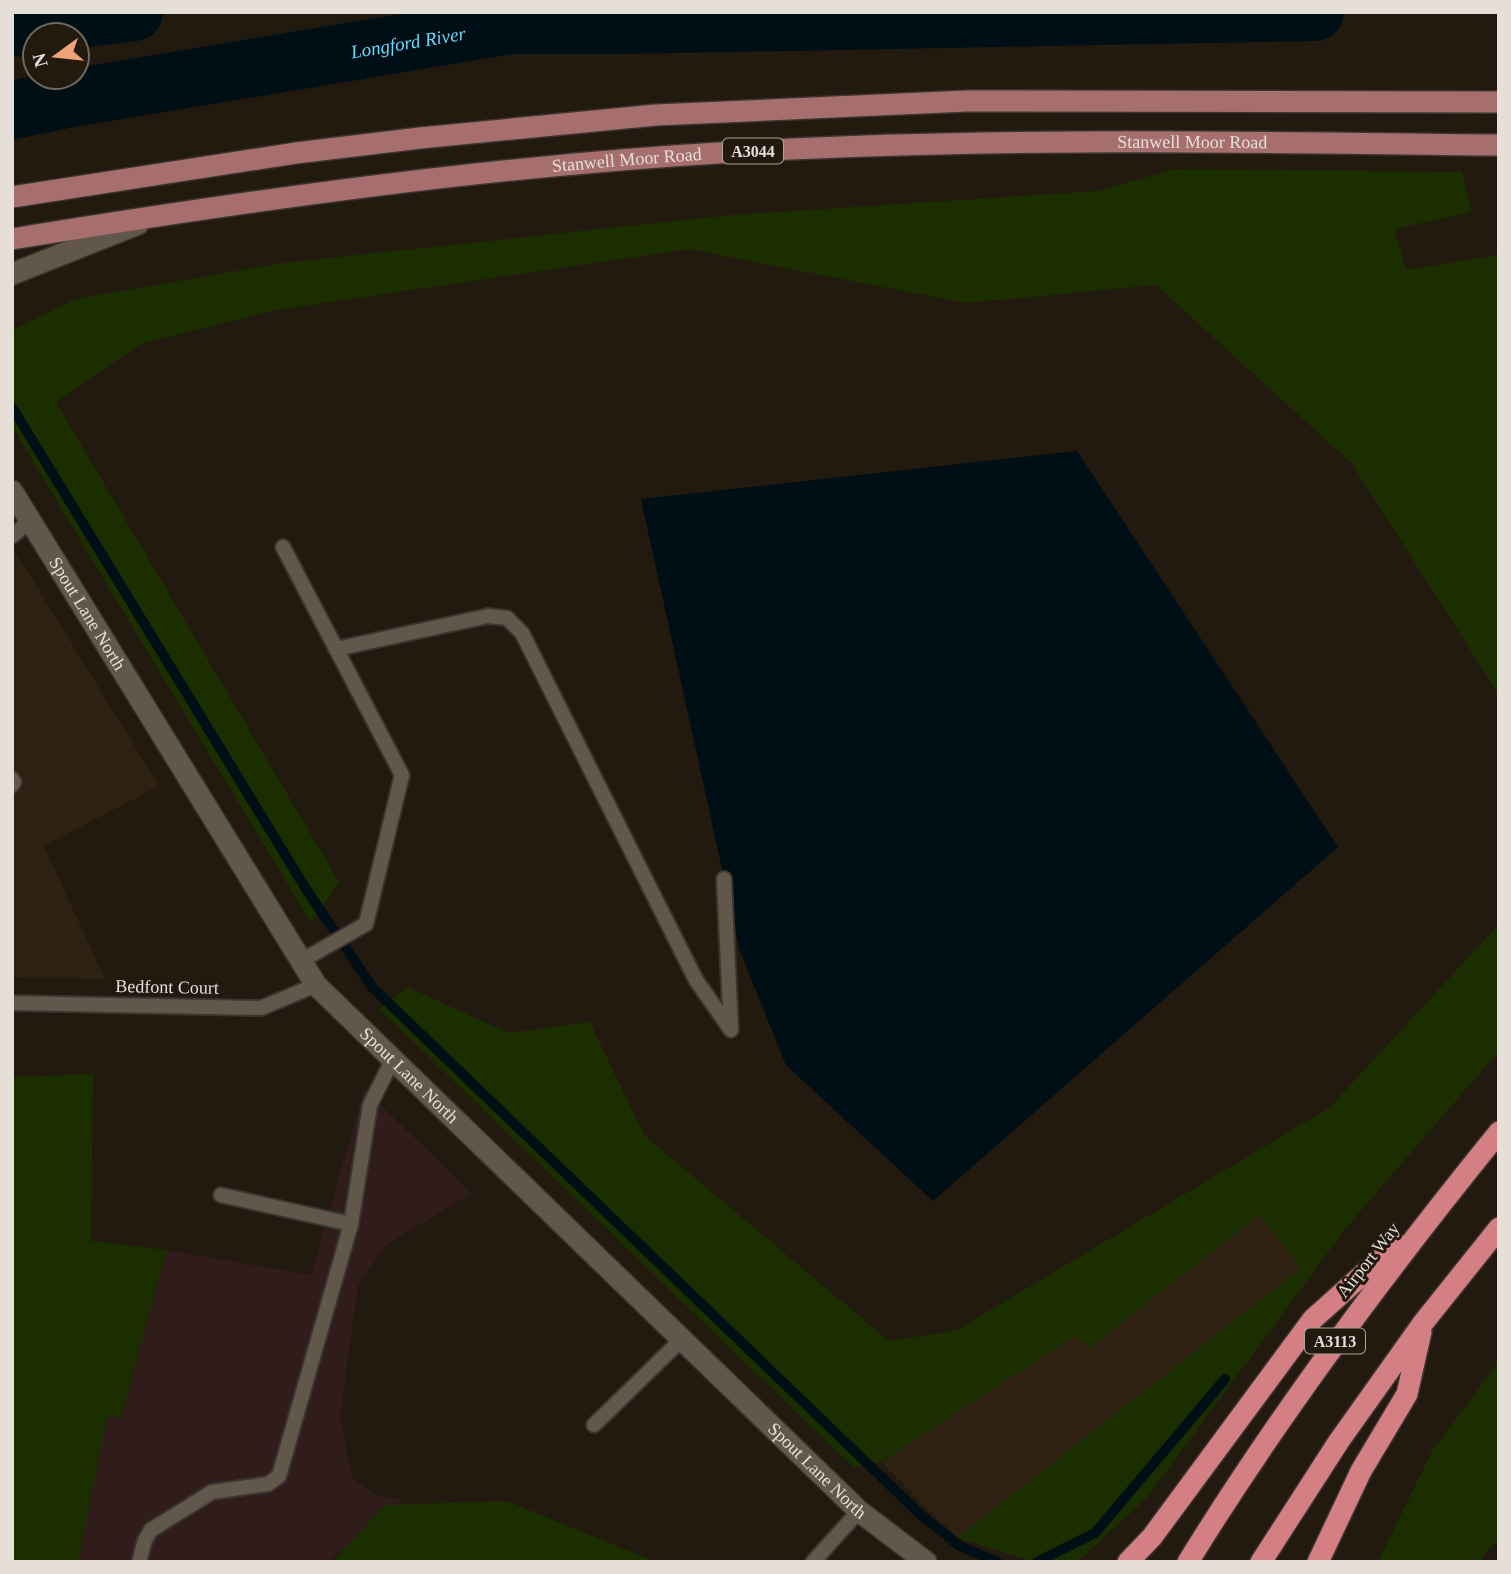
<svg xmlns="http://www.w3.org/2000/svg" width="1511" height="1574" viewBox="0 0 1511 1574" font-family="'Times New Roman',serif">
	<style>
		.built { fill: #2f2112 }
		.industrial { fill: #2f1c1b }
		.green { fill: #1a2e00 }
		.water { fill: #000e15 }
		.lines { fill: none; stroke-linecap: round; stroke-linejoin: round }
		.stream { stroke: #000e15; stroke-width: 10 }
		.river { stroke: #000e15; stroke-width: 58 }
		.lane-casing { stroke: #3b3530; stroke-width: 18 }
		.street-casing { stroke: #3b3530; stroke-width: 24 }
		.primary-casing { stroke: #3b3530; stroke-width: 24 }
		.highway-casing { stroke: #3b3530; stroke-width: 24 }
		.lane { stroke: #62574b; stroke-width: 14 }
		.street { stroke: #62574b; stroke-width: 21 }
		.primary { stroke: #a66f6d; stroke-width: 21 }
		.highway { stroke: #d37f83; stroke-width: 21 }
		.labels { text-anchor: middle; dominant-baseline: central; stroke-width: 6; stroke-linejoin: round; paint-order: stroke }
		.shield { fill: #22190f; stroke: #aaa49c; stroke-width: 2 }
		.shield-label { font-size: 16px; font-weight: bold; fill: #e5dfd8 }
		.street-label { font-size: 18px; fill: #e5dfd8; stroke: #22190f }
		.water-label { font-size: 19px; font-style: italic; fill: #6dd5fa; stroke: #22190f }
	</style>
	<rect width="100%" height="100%" fill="#22190f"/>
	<!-- built -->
	<g class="built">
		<polygon points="12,546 159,786 44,846 105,979 12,977"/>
		<polygon points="1259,1215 1302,1268 957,1538 881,1462 1076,1335 1088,1349"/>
	</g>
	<!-- industrial -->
	<polygon class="industrial" points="364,1089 472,1193 386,1245 358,1286 340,1418 352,1478 376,1495 403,1500 327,1562 78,1562 107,1417 121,1417 167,1250 311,1275"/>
	<!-- green -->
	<g class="green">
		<polygon points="1176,169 1462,172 1472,212 1395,229 1406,270 1499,255 1499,695 1352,464 1156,285 964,303 689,249 276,310 142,343 56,402 339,882 311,923 12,427 12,330 76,299 282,263 731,215 1096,191"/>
		<polygon points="1499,924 1499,1051 1346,1228 1146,1499 1077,1562 1035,1562 957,1538 1301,1268 1259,1215 1088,1349 1076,1335 881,1462 853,1467 379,1009 408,987 508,1033 590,1022 644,1135 889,1341 957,1330 1330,1107"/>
		<polygon points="93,1074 91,1241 167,1250 121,1417 107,1417 78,1562 12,1562 12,1077"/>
		<polygon points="1499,1361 1499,1537 1479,1562 1378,1562 1432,1451"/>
		<polygon points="507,1501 656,1562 332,1562 385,1505"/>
	</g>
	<!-- water -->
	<polygon class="water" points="1077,451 1338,847 933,1201 786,1065 740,951 641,499"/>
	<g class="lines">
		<!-- stream -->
		<g class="stream">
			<polyline points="12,407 306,889 373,988 922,1516 960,1546 997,1562"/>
			<polyline points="1037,1562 1095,1533 1225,1379"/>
		</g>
		<!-- river -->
		<g class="river">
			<polyline points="12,28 134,12"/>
			<path id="s1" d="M12,110L66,99L511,25H623L1315,12"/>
		</g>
		<!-- lane casing -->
		<g class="lane-casing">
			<g id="lane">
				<polyline points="12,536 30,521"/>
				<polyline points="283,547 402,775 366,924 301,961"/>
				<polyline points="336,649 488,616 507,618 522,633 696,980 731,1030 724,879"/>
				<polyline points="12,779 14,782 12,785"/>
				<polyline points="12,1003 261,1008 316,985"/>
				<polyline points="221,1195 351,1224 370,1105 392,1061"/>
				<polyline points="594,1425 682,1339"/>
				<polyline points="139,1562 145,1540 151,1530 212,1492 268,1484 279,1476 351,1224"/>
				<polyline points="813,1562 859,1511"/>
			</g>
		</g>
		<!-- street casing -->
		<g class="street-casing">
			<g id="street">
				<polyline points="12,274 138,224"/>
				<path id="s2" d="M12,491L316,985L859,1511L926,1562"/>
			</g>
		</g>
		<!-- primary casing -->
		<g class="primary-casing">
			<g id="primary">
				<polyline points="12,197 296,153 420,138 656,115 967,101 1499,102"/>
				<path id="s3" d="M12,239C252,200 492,166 734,152C988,137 1244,142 1499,145"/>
			</g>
		</g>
		<!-- highway casing -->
		<g class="highway-casing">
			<g id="highway">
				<polyline points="1128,1562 1152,1537 1313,1319 1397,1244"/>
				<path d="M1188,1562C1281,1411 1387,1270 1499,1132"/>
				<polyline points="1261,1562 1339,1441 1423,1323 1499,1228"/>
				<polyline points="1318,1562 1361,1471 1407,1394 1421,1332"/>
			</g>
		</g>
		<!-- lane -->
		<use href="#lane" class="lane"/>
		<!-- street -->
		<use href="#street" class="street"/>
		<!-- primary -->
		<use href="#primary" class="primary"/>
		<!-- highway -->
		<use href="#highway" class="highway"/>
	</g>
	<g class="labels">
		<!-- shield labels -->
		<g class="shield">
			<rect x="723" y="138.5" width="60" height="25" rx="5"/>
			<rect x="1305" y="1328.5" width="60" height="25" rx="5"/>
		</g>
		<g class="shield-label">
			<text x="753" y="151">A3044</text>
			<text x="1335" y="1341">A3113</text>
		</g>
		<!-- street labels -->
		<g class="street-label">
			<text stroke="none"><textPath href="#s3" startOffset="1186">Stanwell Moor Road</textPath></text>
			<text stroke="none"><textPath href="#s3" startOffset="620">Stanwell Moor Road</textPath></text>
			<text stroke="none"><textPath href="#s2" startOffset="144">Spout Lane North</textPath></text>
			<text transform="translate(167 987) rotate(1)">Bedfont Court</text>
			<text stroke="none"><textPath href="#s2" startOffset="710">Spout Lane North</textPath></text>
			<text transform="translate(1368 1260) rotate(-52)">Airport Way</text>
			<text stroke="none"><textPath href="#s2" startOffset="1278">Spout Lane North</textPath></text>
		</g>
		<!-- water labels -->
		<g class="water-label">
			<text stroke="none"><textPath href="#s1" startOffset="402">Longford River</textPath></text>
		</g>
	</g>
	<!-- border -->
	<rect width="1511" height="1574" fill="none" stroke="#e5dfd8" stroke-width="28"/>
	<!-- north arrow -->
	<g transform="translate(56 56) rotate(255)"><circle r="33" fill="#22190f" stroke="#70685f" stroke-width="2"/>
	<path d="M0-5L12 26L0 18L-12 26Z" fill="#efa377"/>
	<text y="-10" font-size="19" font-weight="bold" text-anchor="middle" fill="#e5dfd8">N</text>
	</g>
</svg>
